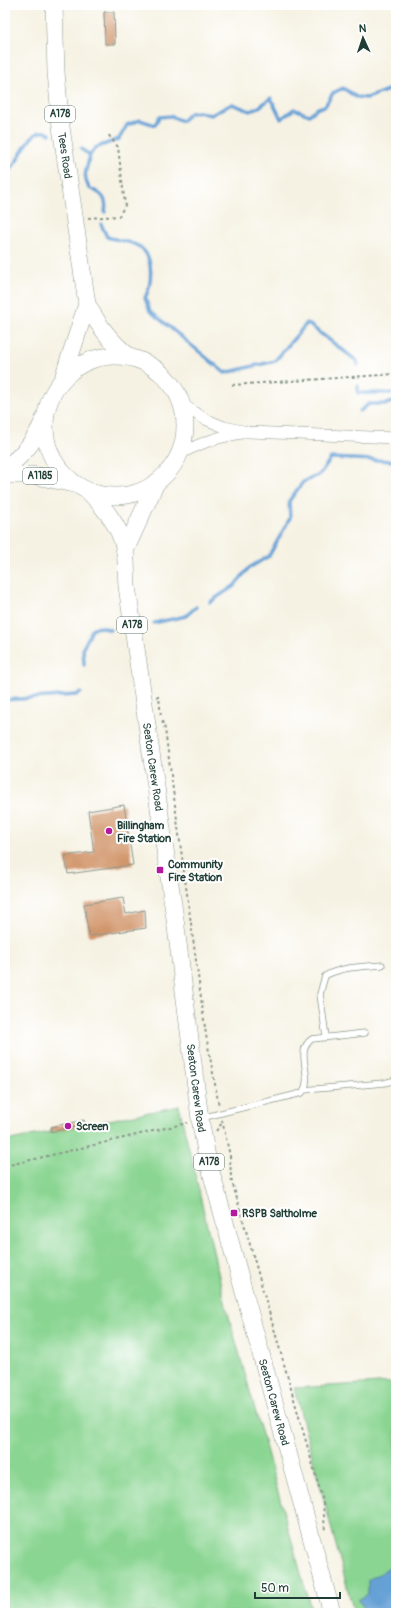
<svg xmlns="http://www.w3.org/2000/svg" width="401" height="1618" viewBox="0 0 401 1618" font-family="Pangolin,sans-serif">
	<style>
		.green { fill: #8ad592; stroke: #548963 }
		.water { fill: #66a1d6; stroke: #426f85 }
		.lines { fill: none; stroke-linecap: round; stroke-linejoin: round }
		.stream { stroke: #66a1d6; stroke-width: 3.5 }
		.building { fill: #d2966c }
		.service-casing { stroke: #8a988c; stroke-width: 7 }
		.minor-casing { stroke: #8a988c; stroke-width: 12 }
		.primary-casing { stroke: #8a988c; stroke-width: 18 }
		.path { stroke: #8a988c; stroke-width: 2; stroke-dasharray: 3 3; stroke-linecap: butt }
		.service { stroke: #fff; stroke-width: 5.5 }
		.minor { stroke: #fff; stroke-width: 11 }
		.primary { stroke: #fff; stroke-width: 17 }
		.poi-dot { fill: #b5179e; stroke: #fff; stroke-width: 1.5 }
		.labels { text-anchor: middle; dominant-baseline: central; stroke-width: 4; stroke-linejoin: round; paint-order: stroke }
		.shield { fill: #fff; stroke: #627771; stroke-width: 1 }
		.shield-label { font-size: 10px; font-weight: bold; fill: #1f3d34 }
		.street-label { font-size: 11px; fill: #1f3d34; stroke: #fff }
		.poi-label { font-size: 11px; font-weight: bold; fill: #1f3d34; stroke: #fff; text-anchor: start }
	</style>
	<rect width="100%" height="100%" fill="#fff"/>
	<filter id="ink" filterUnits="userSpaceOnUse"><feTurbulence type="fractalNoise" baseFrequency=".025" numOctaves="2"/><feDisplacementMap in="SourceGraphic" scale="8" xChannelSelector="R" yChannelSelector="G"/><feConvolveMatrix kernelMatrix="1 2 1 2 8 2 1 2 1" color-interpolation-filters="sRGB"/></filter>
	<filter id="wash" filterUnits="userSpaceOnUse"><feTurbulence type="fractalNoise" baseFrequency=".012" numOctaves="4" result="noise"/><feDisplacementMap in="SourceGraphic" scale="16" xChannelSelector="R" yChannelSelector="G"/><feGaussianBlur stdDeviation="0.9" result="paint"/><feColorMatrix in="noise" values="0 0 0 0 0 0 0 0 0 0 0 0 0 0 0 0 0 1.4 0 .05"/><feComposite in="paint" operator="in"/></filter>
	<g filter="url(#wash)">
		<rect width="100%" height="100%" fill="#f6f2e3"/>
		<!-- green -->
		<g class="green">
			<polygon points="179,1106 226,1306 312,1613 5,1613 5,1141"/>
			<polygon points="396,1382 396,1613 354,1613 294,1388"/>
		</g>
		<!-- water -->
		<polygon class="water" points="396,1558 396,1613 368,1613 358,1600 368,1594 368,1580 387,1570"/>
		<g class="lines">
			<!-- stream -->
			<g class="stream">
				<path d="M81,149L90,155C87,169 82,174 89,188C101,193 108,198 105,212"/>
				<polyline points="90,155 95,148 119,139 127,125 140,120 155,125 159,117 171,116 182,121 190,113 199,112 211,115 232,104 250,111 259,107 271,98 281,119 294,109 309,115 318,108 325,106 333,93 343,88 356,97 367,98 396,87"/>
				<path d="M5,170H10C18,162 30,132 41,132C44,131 48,133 50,134"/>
				<path d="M101,224L107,237C117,240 129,241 138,246C155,255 152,284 145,298L150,311L225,373L275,361L307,323L357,361L358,365"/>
				<polyline points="358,386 358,393 396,393"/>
				<polyline points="360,411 369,404 386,404 396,401"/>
				<polyline points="210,602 234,586 249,568 269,556 290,518 289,501 303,482 319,475 331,458 396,461"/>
				<polyline points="154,623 186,616 196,607"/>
				<polyline points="84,665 83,648 93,628 102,627 110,630"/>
				<polyline points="5,700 76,695 81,693"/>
			</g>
		</g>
		<g id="blocks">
			<!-- building -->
			<g class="building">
				<polygon points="104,12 114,12 115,44 105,44"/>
				<polygon points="124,805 133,865 68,874 65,856 94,852 88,811"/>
				<polygon points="123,898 126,914 145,910 146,928 89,936 84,904"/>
				<polygon points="84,1120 85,1125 51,1132 51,1127"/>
			</g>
		</g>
	</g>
	<g filter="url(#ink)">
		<use href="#blocks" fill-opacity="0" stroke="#8a988c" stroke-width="1"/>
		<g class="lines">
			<!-- service casing -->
			<g class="service-casing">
				<g id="service">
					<path d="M326,1037L320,994L325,976C342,966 364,967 382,965"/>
					<polyline points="304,1090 384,1083 396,1080"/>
					<path d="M201,1118L302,1093C315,1077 293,1052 312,1039L365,1033"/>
				</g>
			</g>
			<!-- minor casing -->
			<g class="minor-casing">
				<g id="minor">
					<polyline points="183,405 205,419 224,427 248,432 396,438"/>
					<path d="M181,453C204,442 217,437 242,433"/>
				</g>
			</g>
			<!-- primary casing -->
			<g class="primary-casing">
				<g id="primary">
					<path id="s1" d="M54,5L56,72L61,127L87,304C98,325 111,343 130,357"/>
					<circle cx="115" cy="426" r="70"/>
					<polyline points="63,378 87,304"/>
					<path d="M5,468C24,455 36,440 44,419"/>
					<polyline points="5,475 32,475 74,484"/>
					<path id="s2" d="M89,492C105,508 122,529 125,552C127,563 126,575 127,586L175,919L200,1119L207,1157L332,1613"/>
					<polyline points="125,551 155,485"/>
				</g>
			</g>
			<!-- path -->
			<g class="path">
				<polyline points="88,218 119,216 125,205 118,147 107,133"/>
				<polyline points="232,385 396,374"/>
				<polyline points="156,697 159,697 161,717"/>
				<polyline points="162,721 165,729 171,775 206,1035 219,1106"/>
				<polyline points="222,1120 230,1156 231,1178 323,1501 325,1532"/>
				<polyline points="216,1131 222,1123"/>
				<polyline points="5,1166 187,1123"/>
			</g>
			<!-- service -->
			<use href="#service" class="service"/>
			<!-- minor -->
			<use href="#minor" class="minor"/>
			<!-- primary -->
			<use href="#primary" class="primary"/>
		</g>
	</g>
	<!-- markers -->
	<g class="poi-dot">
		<circle cx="109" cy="831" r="4"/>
		<rect x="156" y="866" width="8" height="8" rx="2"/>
		<circle cx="68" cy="1126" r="4"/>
		<rect x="230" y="1209" width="8" height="8" rx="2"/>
	</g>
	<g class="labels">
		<!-- shield labels -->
		<g class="shield">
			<rect x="45" y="106" width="30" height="16" rx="3"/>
			<rect x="23" y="468" width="34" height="16" rx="3"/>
			<rect x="117" y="617" width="30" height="16" rx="3"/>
			<rect x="194" y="1154" width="30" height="16" rx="3"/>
		</g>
		<g class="shield-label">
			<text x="60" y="114">A178</text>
			<text x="40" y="476">A1185</text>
			<text x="132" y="625">A178</text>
			<text x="209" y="1162">A178</text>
		</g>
		<!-- street labels -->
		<g class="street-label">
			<text stroke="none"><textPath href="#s1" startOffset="151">Tees Road</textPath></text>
			<text stroke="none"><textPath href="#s2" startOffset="288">Seaton Carew Road</textPath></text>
			<text stroke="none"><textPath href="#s2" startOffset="612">Seaton Carew Road</textPath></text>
			<text stroke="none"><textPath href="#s2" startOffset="936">Seaton Carew Road</textPath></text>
		</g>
		<!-- poi labels -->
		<g class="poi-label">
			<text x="117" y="825">Billingham<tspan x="117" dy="13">Fire Station</tspan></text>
			<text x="168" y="864">Community<tspan x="168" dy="13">Fire Station</tspan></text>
			<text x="76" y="1126">Screen</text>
			<text x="242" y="1213">RSPB Saltholme</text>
		</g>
	</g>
	<!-- margin -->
	<rect width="401" height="1618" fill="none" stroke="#fff" stroke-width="20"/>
	<!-- north arrow -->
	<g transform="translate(363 38) rotate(357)" stroke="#ffffff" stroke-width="3" paint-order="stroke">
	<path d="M0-3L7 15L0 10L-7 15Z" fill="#1f3d34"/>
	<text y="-6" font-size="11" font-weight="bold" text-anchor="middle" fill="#1f3d34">N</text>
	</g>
	<!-- scale -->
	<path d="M255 1592v6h85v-6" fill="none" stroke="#1f3d34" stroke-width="2"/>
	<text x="261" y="1592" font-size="12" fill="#1f3d34" stroke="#ffffff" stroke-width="3" paint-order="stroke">50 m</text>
</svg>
